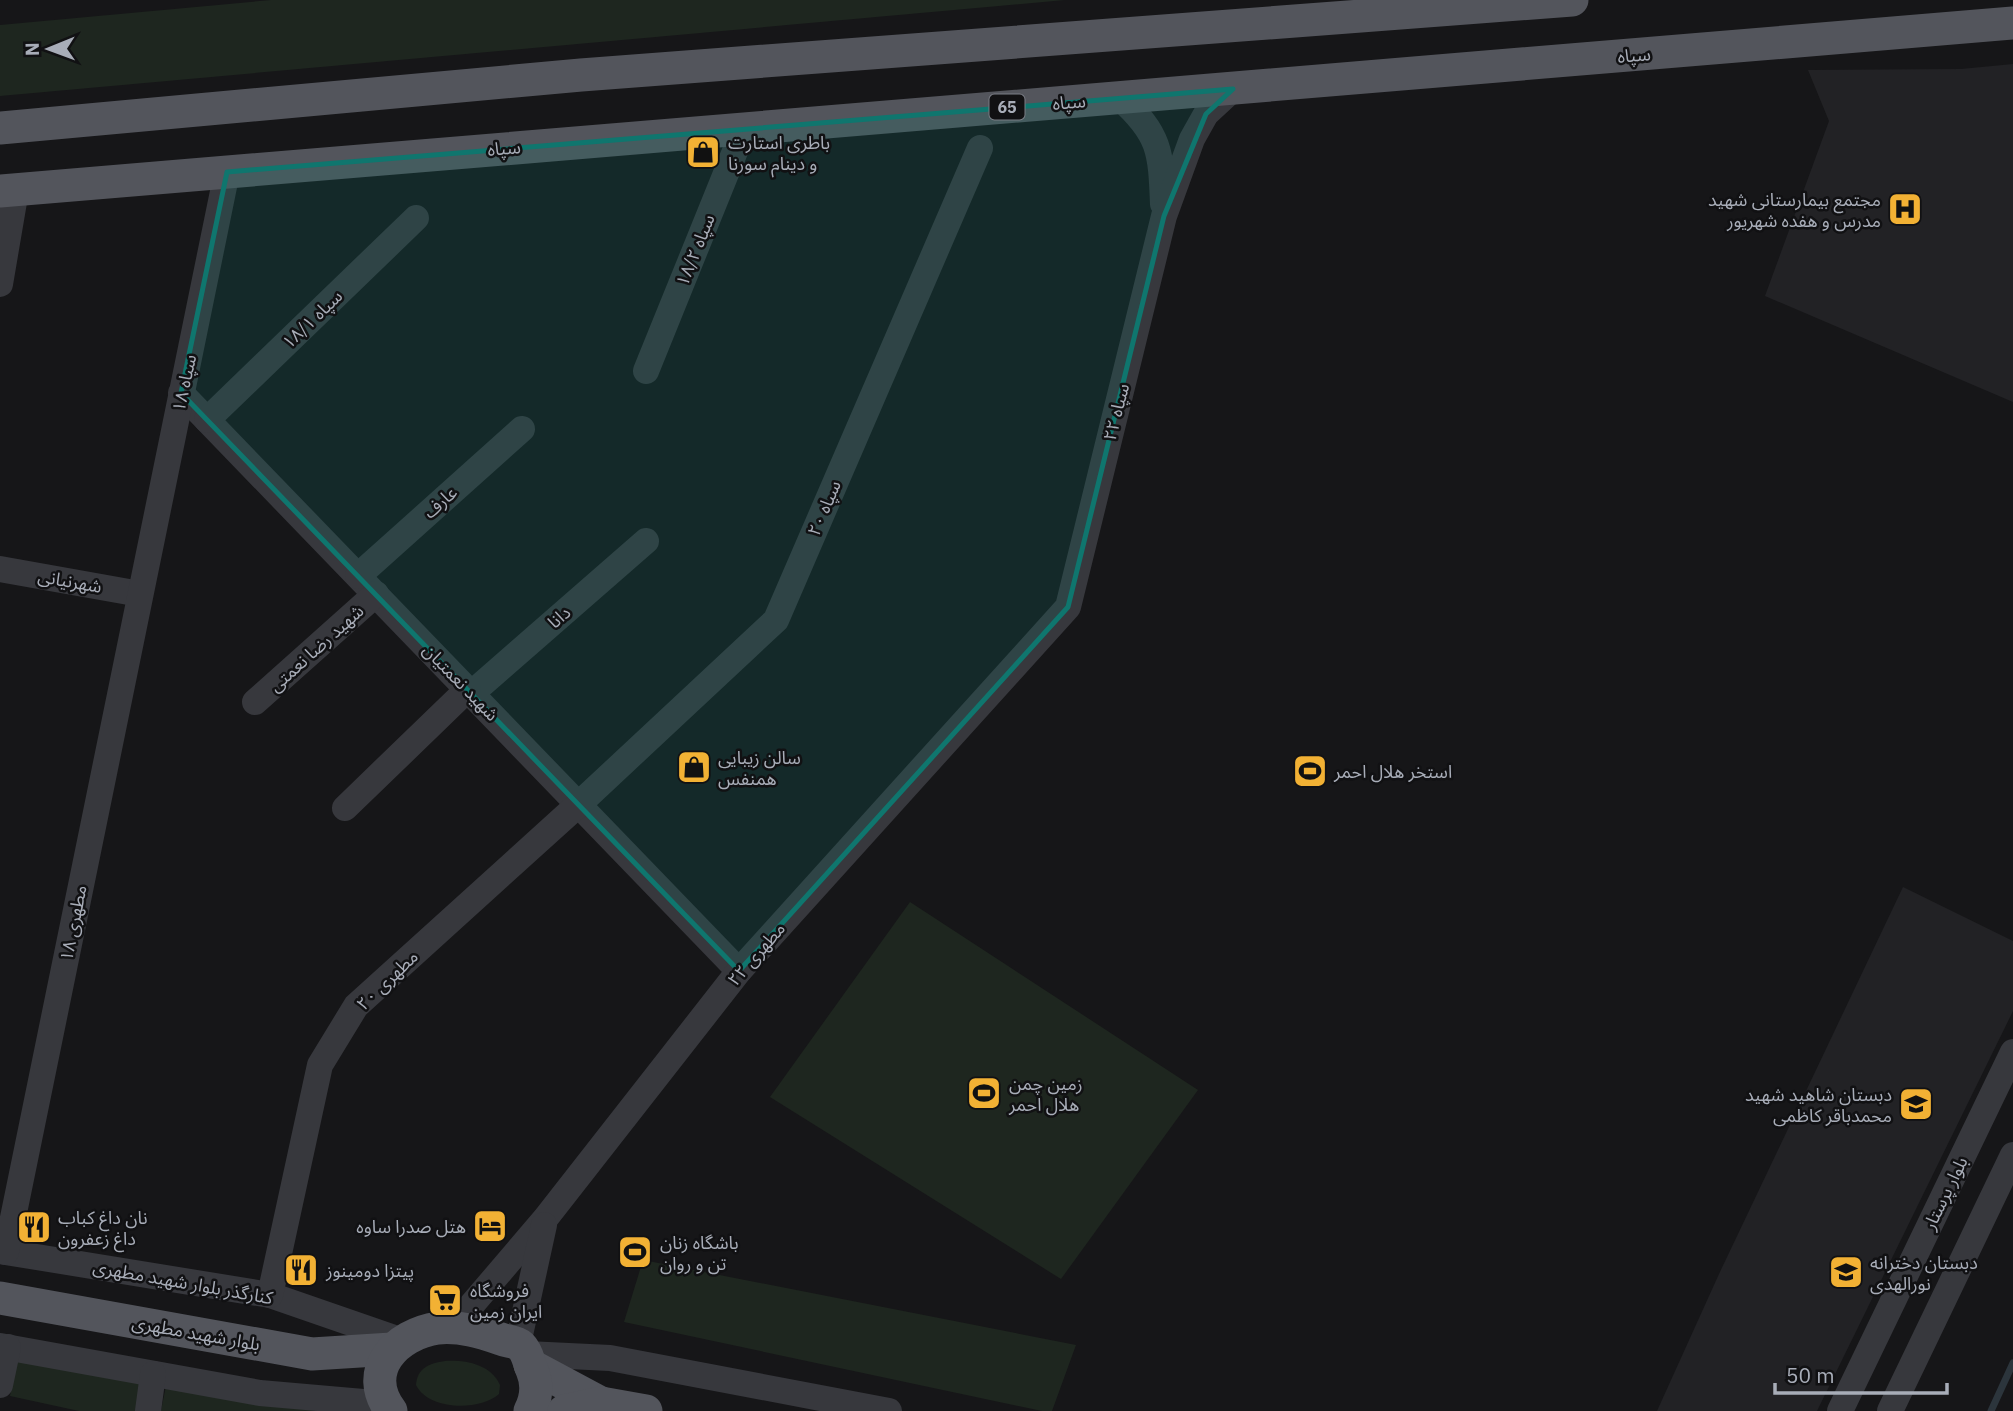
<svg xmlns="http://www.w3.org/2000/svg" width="2013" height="1411" viewBox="0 0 2013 1411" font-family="'IBM Plex Sans','Noto Sans Arabic',sans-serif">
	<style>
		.built { fill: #222225 }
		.green { fill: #1e261f }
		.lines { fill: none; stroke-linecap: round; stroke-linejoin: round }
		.stream { stroke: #2c353c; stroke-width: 7 }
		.minor { stroke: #37383d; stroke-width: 26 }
		.major { stroke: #53555c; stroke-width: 33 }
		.marked { fill: #0f766e; fill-opacity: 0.2; stroke: #0f766e; stroke-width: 5; stroke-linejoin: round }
		.labels { text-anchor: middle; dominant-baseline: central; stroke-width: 5; stroke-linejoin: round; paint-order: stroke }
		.shield { fill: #111113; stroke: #7b7e86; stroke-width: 2 }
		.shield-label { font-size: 16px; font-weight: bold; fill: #a8adb8 }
		.street-label { font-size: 18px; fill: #a8adb8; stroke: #111113 }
		.poi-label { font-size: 18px; fill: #a8adb8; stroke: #111113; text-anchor: start }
	</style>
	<rect width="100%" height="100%" fill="#161618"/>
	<!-- built -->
	<g class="built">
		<polygon points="2013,64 2013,402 1765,296 1829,121 1808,70 1961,69"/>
		<polygon points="1903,887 2013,941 2013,1011 1817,1411 1657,1411 1719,1274"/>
	</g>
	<!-- green -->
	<g class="green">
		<polygon points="271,0 1065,0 0,96 0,25"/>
		<polygon points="910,902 1198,1090 1061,1279 770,1097"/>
		<polygon points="643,1260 1076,1345 1052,1411 1042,1411 624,1322"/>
		<polygon points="17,1359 143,1383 137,1411 79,1411 10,1396"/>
		<path d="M445,1361C466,1360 490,1364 500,1385L499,1394C480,1411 429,1411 416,1385C417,1368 430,1363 445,1361Z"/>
		<polygon points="166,1386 351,1411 161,1411"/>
	</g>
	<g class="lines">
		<!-- stream -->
		<polyline class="stream" points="1991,1411 2013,1363"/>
		<!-- minor -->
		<g class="minor">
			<path d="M1120,98C1160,134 1161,151 1163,204"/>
			<polyline points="0,284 16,190"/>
			<polyline points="646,371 744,129"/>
			<polyline points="181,393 739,971"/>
			<polyline points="207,420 416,218"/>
			<polyline points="0,569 140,594"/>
			<polyline points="358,576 522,429"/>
			<polyline points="472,693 646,541"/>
			<polyline points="255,702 376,594"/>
			<polyline points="345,808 468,689"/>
			<polyline points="0,1251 270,1295 403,1341"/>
			<polyline points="6,1252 227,172"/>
			<polyline points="270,1295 320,1065 356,1006 579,804 776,620 980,148"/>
			<polyline points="452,1328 545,1219 739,971 1068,607 1164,216 1192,139 1206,114 1233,89"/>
			<polyline points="518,1344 544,1225"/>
			<polyline points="0,1346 260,1393 386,1404"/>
			<polyline points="527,1354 610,1358 889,1411"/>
			<polyline points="0,1385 8,1347"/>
			<polyline points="148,1411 153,1374"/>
			<polyline points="1840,1411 2013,1052"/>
			<polyline points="1890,1411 2013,1155"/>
		</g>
		<!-- major -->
		<g class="major">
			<polyline points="0,128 581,75 1572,0"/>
			<polyline points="0,191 2013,23"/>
			<polyline points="0,1298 312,1354 392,1349"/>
			<polyline points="530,1365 601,1403"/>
			<path d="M391,1411C361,1371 396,1334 438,1328C461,1326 480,1332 501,1339C508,1342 515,1341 521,1346C528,1353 528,1361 532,1370C538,1384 537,1397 530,1411"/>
			<polyline points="564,1411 601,1403 646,1411"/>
		</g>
	</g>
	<!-- marked area -->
	<path class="marked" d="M1233,89L1206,114L1164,216L1068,607L739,971L181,393L227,172Z"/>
	<!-- icons -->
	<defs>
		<g id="shop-square" transform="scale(1.75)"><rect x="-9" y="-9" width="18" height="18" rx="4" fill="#f2b134" stroke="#111113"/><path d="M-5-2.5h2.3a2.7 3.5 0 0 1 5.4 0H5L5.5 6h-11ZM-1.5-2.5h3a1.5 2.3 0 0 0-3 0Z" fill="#111"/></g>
		<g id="hospital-square" transform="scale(1.75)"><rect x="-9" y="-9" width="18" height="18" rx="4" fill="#f2b134" stroke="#111113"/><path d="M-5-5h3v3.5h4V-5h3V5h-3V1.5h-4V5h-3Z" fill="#111"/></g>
		<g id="stadium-square" transform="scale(1.75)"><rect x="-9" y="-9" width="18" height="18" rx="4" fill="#f2b134" stroke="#111113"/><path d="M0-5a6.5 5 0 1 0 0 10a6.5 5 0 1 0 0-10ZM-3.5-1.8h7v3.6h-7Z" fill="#111"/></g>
		<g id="school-square" transform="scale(1.75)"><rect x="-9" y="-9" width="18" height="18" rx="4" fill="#f2b134" stroke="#111113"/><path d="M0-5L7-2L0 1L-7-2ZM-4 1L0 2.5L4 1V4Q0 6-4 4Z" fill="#111"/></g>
		<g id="hotel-square" transform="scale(1.75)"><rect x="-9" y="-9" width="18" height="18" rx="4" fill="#f2b134" stroke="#111113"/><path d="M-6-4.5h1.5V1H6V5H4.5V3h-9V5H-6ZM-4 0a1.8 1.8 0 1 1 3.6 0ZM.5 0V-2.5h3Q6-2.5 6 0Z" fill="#111"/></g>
		<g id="restaurant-square" transform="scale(1.75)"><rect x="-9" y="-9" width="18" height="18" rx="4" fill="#f2b134" stroke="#111113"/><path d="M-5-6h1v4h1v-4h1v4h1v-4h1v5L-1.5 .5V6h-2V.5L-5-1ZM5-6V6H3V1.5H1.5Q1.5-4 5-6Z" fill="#111"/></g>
		<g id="supermarket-square" transform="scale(1.75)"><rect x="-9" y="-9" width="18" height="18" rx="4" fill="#f2b134" stroke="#111113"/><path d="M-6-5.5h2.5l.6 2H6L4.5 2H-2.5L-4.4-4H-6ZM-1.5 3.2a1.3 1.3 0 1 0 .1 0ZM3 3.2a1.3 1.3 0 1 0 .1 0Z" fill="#111"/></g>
	</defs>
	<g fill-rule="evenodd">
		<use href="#shop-square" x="703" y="152"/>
		<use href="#hospital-square" x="1905" y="209"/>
		<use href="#shop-square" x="694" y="767"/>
		<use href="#stadium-square" x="1310" y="771"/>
		<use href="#stadium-square" x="984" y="1093"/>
		<use href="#school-square" x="1916" y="1104"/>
		<use href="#hotel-square" x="490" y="1226"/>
		<use href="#restaurant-square" x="34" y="1227"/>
		<use href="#stadium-square" x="635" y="1252"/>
		<use href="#restaurant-square" x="301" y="1270"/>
		<use href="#school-square" x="1846" y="1272"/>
		<use href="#supermarket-square" x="445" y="1300"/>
	</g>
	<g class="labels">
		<!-- shield labels -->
		<rect class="shield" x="989.5" y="94.5" width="35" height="25" rx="5"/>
		<g class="shield-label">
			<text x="1007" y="107">65</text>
		</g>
		<!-- street labels -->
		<g class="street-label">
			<text transform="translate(1634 55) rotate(-5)">سپاه</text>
			<text transform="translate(1069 102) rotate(-5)">سپاه</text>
			<text transform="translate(504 148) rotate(-5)">سپاه</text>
			<text transform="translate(695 250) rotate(-68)">سپاه ۱۸/۲</text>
			<text transform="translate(312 319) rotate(-44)">سپاه ۱۸/۱</text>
			<text transform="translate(184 383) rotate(-78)">سپاه ۱۸</text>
			<text transform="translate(1116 412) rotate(-76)">سپاه ۲۲</text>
			<text transform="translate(440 502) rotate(-42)">عارف</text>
			<text transform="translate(824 508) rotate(-67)">سپاه ۲۰</text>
			<text transform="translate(70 581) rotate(10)">شهرنیانی</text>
			<text transform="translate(559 617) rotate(-41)">دانا</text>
			<text transform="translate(316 648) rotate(-42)">شهید رضا نعمتی</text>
			<text transform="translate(461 682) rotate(46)">شهید نعمتیان</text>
			<text transform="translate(73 923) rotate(-79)">مطهری ۱۸</text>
			<text transform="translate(756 954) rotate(-49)">مطهری ۲۲</text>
			<text transform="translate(387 980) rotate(-44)">مطهری ۲۰</text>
			<text transform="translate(1945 1193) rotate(-64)">بلوار پرستار</text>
			<text transform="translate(183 1282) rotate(10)">کنارگذر بلوار شهید مطهری</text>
			<text transform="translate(196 1333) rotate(10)">بلوار شهید مطهری</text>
		</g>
		<!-- poi labels -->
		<g class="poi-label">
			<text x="728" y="142">باطری استارت<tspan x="728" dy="21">و دینام سورنا</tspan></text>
			<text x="1881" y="199" text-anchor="end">مجتمع بیمارستانی شهید<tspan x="1881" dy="21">مدرس و هفده شهریور</tspan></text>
			<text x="718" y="757">سالن زيبايى<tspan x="718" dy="21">همنفس</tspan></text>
			<text x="1334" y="771">استخر هلال احمر</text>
			<text x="1009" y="1083">زمین چمن<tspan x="1009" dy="21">هلال احمر</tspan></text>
			<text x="1892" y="1094" text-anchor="end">دبستان شاهید شهید<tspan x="1892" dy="21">محمدباقر کاظمی</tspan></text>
			<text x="58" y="1217">نان داغ کباب<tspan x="58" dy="21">داغ زعفرون</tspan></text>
			<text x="466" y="1226" text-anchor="end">هتل صدرا ساوه</text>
			<text x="660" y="1242">باشگاه زنان<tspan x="660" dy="21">تن و روان</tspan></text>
			<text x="1870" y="1262">دبستان دخترانه<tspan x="1870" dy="21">نورالهدی</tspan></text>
			<text x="326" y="1270">پیتزا دومینوز</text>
			<text x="470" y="1290">فروشگاه<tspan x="470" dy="21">ایران زمین</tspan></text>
		</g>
	</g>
	<!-- north arrow -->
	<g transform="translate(49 49) rotate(269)" stroke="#111113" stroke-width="5" paint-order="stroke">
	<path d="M0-5L12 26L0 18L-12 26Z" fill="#a8adb8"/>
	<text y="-10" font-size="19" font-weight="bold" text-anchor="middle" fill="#a8adb8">N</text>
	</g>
	<!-- scale -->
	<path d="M1775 1383v10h172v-10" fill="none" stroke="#a8adb8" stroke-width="3.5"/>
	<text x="1786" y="1383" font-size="21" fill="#a8adb8" stroke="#111113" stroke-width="5" paint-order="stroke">50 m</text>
</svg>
